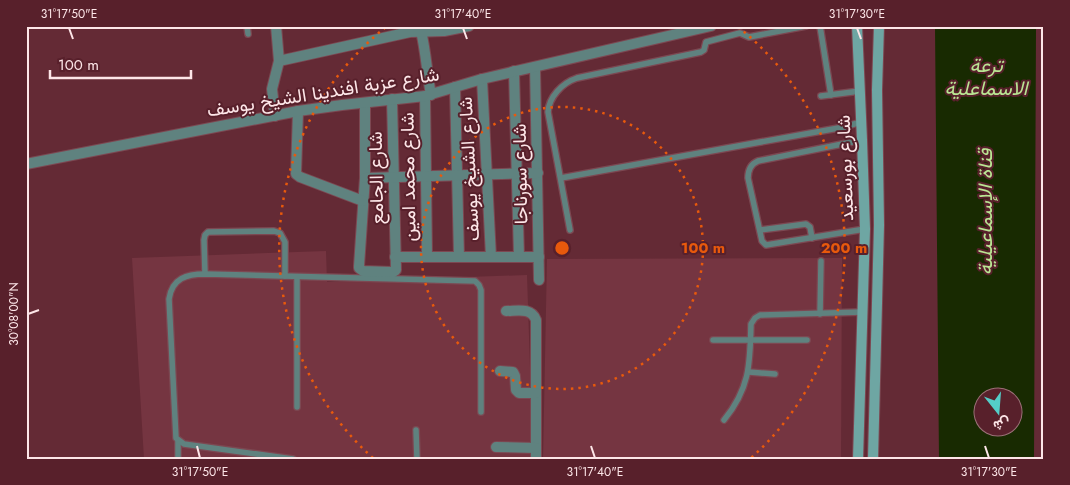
<svg xmlns="http://www.w3.org/2000/svg" width="1070" height="485" viewBox="0 0 1070 485" font-family="Jost,Vazirmatn,sans-serif">
	<style>
		.built { fill: #753541 }
		.water { fill: #182a01; fill-rule: evenodd }
		.lines { fill: none; stroke-linecap: round; stroke-linejoin: round }
		.service-casing { stroke: #7c4852; stroke-width: 8 }
		.minor-casing { stroke: #7c4852; stroke-width: 12 }
		.secondary-casing { stroke: #7c4852; stroke-width: 12 }
		.service { stroke: #5f827f; stroke-width: 5.5 }
		.minor { stroke: #5f827f; stroke-width: 10 }
		.secondary { stroke: #6ea6a3; stroke-width: 10 }
		.ticks { fill: none; stroke: #fde6e8; stroke-width: 2 }
		.ring { fill: none; stroke: #e8590c; stroke-width: 2.5; stroke-dasharray: 2.5 5 }
		.labels { text-anchor: middle; dominant-baseline: central; stroke-width: 4; stroke-linejoin: round; paint-order: stroke }
		.street-label { font-size: 19px; fill: #fde6e8; stroke: #58202b }
		.water-label { font-size: 20px; font-style: italic; fill: #bae593; stroke: #58202b }
		.centre { fill: #e8590c; stroke: #58202b; stroke-width: 2.5 }
		.ring-label { font-size: 15px; text-anchor: middle; font-weight: bold; fill: #e8590c; stroke: #58202b; stroke-width: 4; stroke-linejoin: round; paint-order: stroke }
		.neatline { fill: none; stroke: #fde6e8; stroke-width: 2 }
		.ticks-label { font-size: 12px; text-anchor: middle; fill: #fde6e8 }
	</style>
	<rect width="100%" height="100%" fill="#642a35"/>
	<!-- built -->
	<g class="built">
		<polygon points="326,251 327,282 527,275 533,459 144,459 132,258"/>
		<polygon points="842,258 841,459 543,459 547,259"/>
	</g>
	<!-- water -->
	<path class="water" d="M935,26H1036L1034,459H939ZM982,398H1012V428H982Z"/>
	<g class="lines">
		<!-- service casing -->
		<g class="service-casing">
			<g id="service">
				<polyline points="247,26 248,34"/>
				<polyline points="820,26 831,95"/>
				<polyline points="821,96 860,91"/>
				<path d="M862,140L758,161C751,164 748,170 748,178L762,241L766,245L865,229"/>
				<polyline points="561,178 844,127 861,122"/>
				<path d="M570,230L548,112C549,97 562,83 577,78L701,52L704,50L706,42L740,33L749,37L806,26"/>
				<polyline points="760,230 806,224 810,227 812,238"/>
				<polyline points="205,274 204,240 205,235 208,232 274,231 280,233 285,242 285,276"/>
				<polyline points="297,277 297,407"/>
				<polyline points="820,314 821,261"/>
				<polyline points="713,340 807,340"/>
				<polyline points="749,372 775,374"/>
				<path d="M724,420C750,388 750,364 751,324L755,318L760,315L862,312"/>
				<polyline points="416,430 417,459"/>
				<polyline points="178,441 178,459"/>
				<path d="M293,459L184,444L176,438L169,299C172,278 187,274 205,274L475,281L479,285L481,290V412"/>
			</g>
		</g>
		<!-- minor casing -->
		<g class="minor-casing">
			<g id="minor">
				<path d="M421,31C426,52 427,74 431,95"/>
				<polyline points="279,61 410,32 444,31 469,26"/>
				<polyline points="535,67 539,280"/>
				<polyline points="514,71 519,257"/>
				<polyline points="482,79 491,257"/>
				<polyline points="455,87 459,257"/>
				<polyline points="425,96 427,257"/>
				<polyline points="365,103 365,178 359,266 359,268 363,271 393,272 396,270 392,99"/>
				<polyline points="298,111 296,174 300,177 363,201"/>
				<polyline points="275,116 272,89 279,61 276,26"/>
				<polyline points="26,164 298,111 342,105 425,96 482,79 711,26"/>
				<polyline points="365,178 538,173"/>
				<polyline points="395,257 539,257"/>
				<path d="M506,311C517,311 531,307 536,320V459"/>
				<polyline points="500,371 513,372 515,376 516,390 519,393 536,393"/>
				<polyline points="496,447 536,448"/>
			</g>
		</g>
		<!-- secondary casing -->
		<g class="secondary-casing">
			<g id="secondary">
				<polyline points="857,26 862,140 865,229 858,459"/>
				<polyline points="873,459 879,225 877,90 879,26"/>
			</g>
		</g>
		<!-- service -->
		<use href="#service" class="service"/>
		<!-- minor -->
		<use href="#minor" class="minor"/>
		<!-- secondary -->
		<use href="#secondary" class="secondary"/>
	</g>
	<!-- ticks -->
	<path class="ticks" d="M69,28L73,39M463,28L467,39M857,28L861,39M28,314L39,310M197,446L200,458M591,446L595,458M985,446L989,458"/>
	<!-- distance rings -->
	<g class="ring">
		<circle cx="562" cy="248" r="141"/>
		<path d="M373 458A282 282 0 0 1 386 27M738 27A282 282 0 0 1 751 458"/>
	</g>
	<g class="labels">
		<!-- street labels -->
		<g class="street-label">
			<text transform="translate(323 92) rotate(-9)">شارع عزبة افندينا الشيخ يوسف</text>
			<text transform="translate(845 168) rotate(-92)">شارع بورسعيد</text>
			<text transform="translate(469 169) rotate(-93)">شارع الشيخ يوسف</text>
			<text transform="translate(520 174) rotate(-91)">شارع سورناجا</text>
			<text transform="translate(408 177) rotate(-91)">شارع محمد امين</text>
			<text transform="translate(376 178) rotate(-91)">شارع الجامع</text>
		</g>
		<!-- water labels -->
		<g class="water-label">
			<text x="986" y="65">ترعة<tspan x="986" dy="23">الاسماعلية</tspan></text>
			<text transform="translate(985 212) rotate(-90)">قناة الإسماعيلية</text>
		</g>
	</g>
	<circle cx="562" cy="248" r="8" class="centre"/>
	<g class="ring-label">
		<text x="703" y="253">100 m</text>
		<text x="844" y="253">200 m</text>
	</g>
	<!-- border -->
	<rect width="1070" height="485" fill="none" stroke="#58202b" stroke-width="55"/>
	<!-- north arrow -->
	<g transform="translate(998 412) rotate(163)"><circle r="24" fill="#58202b" stroke="#9a6f77"/>
	<path d="M0-4L9 19L0 12L-9 19Z" fill="#54cdc8"/>
	<text y="-8" font-size="14" font-weight="bold" text-anchor="middle" fill="#fde6e8">ش</text>
	</g>
	<!-- scale -->
	<path d="M50 70v8h141v-8" fill="none" stroke="#fde6e8" stroke-width="2.5"/>
	<text x="58" y="70" font-size="15" fill="#fde6e8" stroke="#58202b" stroke-width="4" paint-order="stroke">100 m</text>
	<rect x="28" y="28" width="1014" height="430" class="neatline"/>
	<g class="ticks-label">
		<text x="69" y="18">31°17'50"E</text>
		<text x="463" y="18">31°17'40"E</text>
		<text x="857" y="18">31°17'30"E</text>
		<text transform="translate(14 314) rotate(-90)" y="4">30°08'00"N</text>
		<text x="200" y="476">31°17'50"E</text>
		<text x="595" y="476">31°17'40"E</text>
		<text x="989" y="476">31°17'30"E</text>
	</g>
</svg>
